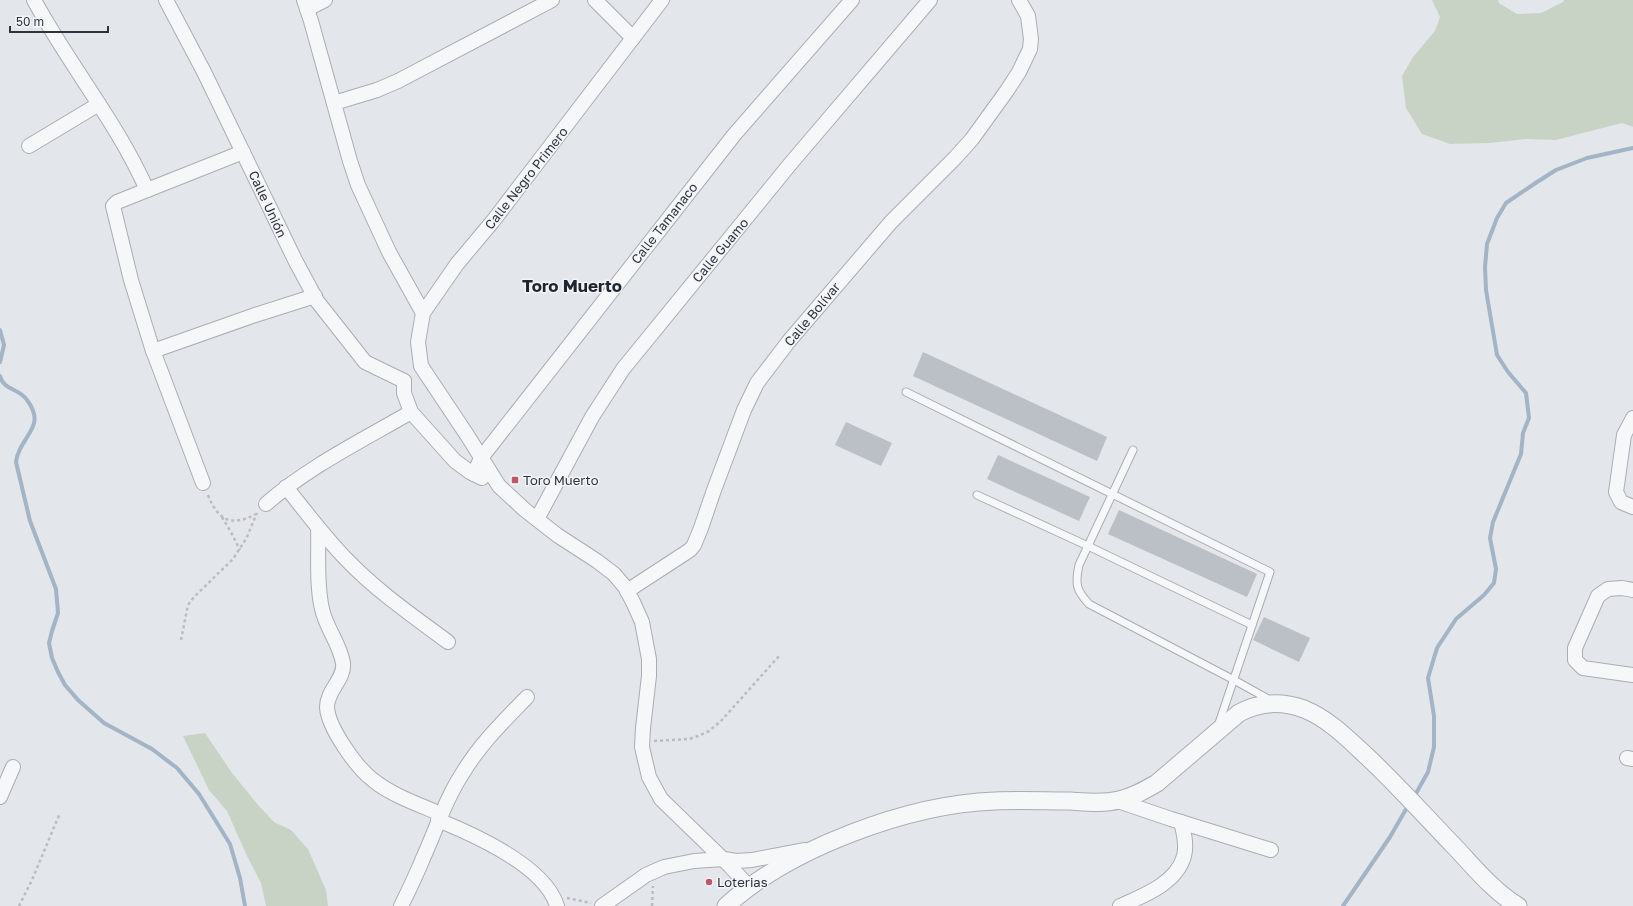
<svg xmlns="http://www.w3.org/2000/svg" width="1633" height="906" viewBox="0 0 1633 906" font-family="'Golos Text',sans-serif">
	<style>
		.green { fill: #c9d3c5 }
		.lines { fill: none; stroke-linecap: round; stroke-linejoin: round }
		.stream { stroke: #a2b4c6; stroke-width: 4 }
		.building { fill: #bbbfc6 }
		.service-casing { stroke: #a9adb4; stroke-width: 9 }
		.minor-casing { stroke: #a9adb4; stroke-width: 16 }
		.tertiary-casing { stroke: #a9adb4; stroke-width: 19 }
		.path { stroke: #babcc1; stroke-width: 2.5; stroke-dasharray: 3 3; stroke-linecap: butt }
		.service { stroke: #f6f7f8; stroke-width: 7 }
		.minor { stroke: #f6f7f8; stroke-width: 14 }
		.tertiary { stroke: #f6f7f8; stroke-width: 17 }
		.poi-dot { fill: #c05769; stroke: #f3f5f7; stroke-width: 1.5 }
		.labels { text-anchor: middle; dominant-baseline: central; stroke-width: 3; stroke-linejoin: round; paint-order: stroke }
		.street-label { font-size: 13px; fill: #2d3440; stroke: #f3f5f7 }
		.poi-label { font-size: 13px; fill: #2d3440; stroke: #f3f5f7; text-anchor: start }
		.district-label { font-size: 17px; font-weight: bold; fill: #1f2531; stroke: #f3f5f7 }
	</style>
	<rect width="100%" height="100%" fill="#e3e6ea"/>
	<!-- green -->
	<g class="green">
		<polygon points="1432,0 1498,0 1499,3 1517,14 1541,13 1563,2 1564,0 1633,0 1633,127 1622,123 1556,140 1527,139 1490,143 1450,144 1422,134 1406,108 1402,76 1413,57 1435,31 1440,17"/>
		<polygon points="205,733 232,773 258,805 274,822 291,830 308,849 326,890 328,906 266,906 261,883 247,856 227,811 209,790 183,736"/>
	</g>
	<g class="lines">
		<!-- stream -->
		<g class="stream">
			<polyline points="0,330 4,345 0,362"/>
			<path d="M0,376C4,391 19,388 27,400C48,428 19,436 16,462L30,521L56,589L58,613L52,631L49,643L52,658L58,672L65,685L78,700L104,723L152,749L177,768L199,794L230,844L240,878L245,906"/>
			<polyline points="1414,797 1428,772 1434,747 1434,716 1428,678 1437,648 1456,619 1484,595 1494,583 1496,569 1490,538 1493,522 1521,454 1523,433 1529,418 1526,393 1508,372 1497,355 1486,290 1485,267 1487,244 1497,218 1506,203 1537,182 1556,170 1587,158 1633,148"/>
			<polyline points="1343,906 1390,837 1409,804"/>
		</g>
	</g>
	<!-- building -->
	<g class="building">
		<polygon points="923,352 1107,437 1097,461 913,376"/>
		<polygon points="846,422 892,443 881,466 835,445"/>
		<polygon points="998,455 1090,497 1079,521 987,479"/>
		<polygon points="1119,510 1257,574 1247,597 1108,534"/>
		<polygon points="1264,617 1310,638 1299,662 1253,640"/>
	</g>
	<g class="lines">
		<!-- service casing -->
		<g class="service-casing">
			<g id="service">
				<polyline points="906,392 1270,572 1218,726"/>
				<path d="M1133,450L1079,565C1075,584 1076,590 1089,604L1234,680L1270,700"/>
				<polyline points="977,495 1088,546 1252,625"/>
			</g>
		</g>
		<!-- minor casing -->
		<g class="minor-casing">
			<g id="minor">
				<path d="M34,0C69,65 117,122 147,190"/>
				<polyline points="166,0 204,72 295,260 317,301 365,362 404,381"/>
				<polyline points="304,0 311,21 350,161 358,185 389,252 423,313"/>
				<polyline points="595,0 633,38"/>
				<polyline points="662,0 493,221 457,264 423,313 418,342 421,366 467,435 499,486 525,510 557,535 597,561 614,574 625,587 633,602 642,622 649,659 649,676 643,728 642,747 649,777 661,799 730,866 749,887"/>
				<polyline points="307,9 325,0"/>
				<polyline points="334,103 377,90 398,81 552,0"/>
				<polyline points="29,146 99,104"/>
				<polyline points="153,351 255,315 315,296"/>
				<polyline points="404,381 404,393 411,412 455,461 470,472 482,478"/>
				<polyline points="1633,418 1624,435 1616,492 1621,502 1633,507"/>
				<polyline points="474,474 481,458 734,135 852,0"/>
				<polyline points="203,483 152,348 131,280 113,206 117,202 243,152"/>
				<path d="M286,487C306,512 325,538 348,561C378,592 413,616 448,642"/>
				<path d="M266,504C308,467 363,440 411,412"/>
				<polyline points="537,519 592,417 623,369 791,163 930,0"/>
				<path d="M318,528C319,554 316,583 322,609C326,628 340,644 343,663C345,679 327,690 327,707C328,728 357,768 373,780C391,795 420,805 441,814"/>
				<polyline points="1633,590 1622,588 1608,589 1598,596 1575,648 1575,660 1583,668 1633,675"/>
				<polyline points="627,591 690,550 694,545 701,528 714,490 744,410 757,383 789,341 891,222 955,158 972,139 1006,92 1019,72 1030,49 1031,39 1028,16 1019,0"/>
				<polyline points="1627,758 1633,759"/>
				<polyline points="0,797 13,767"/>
				<polyline points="1118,801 1171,819 1271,850"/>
				<path d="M438,820C475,835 545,866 557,906"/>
				<path d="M401,906C409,890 417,873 424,856C437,827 446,798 464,771C481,743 504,721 527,697"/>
				<polyline points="602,906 646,875 664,867 694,861 724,859 736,861 752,860 804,850"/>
				<path d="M1120,906C1143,896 1177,883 1184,856C1187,845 1184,833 1181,822"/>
			</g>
		</g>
		<!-- tertiary casing -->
		<g class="tertiary-casing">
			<path id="tertiary" d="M726,906C790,848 909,804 995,801C1020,800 1045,801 1070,801C1086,802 1103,804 1119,800C1133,797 1145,790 1157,783L1239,713C1259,702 1282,701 1304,709C1326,718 1343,734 1360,750C1393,780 1423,814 1454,846C1474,867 1493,891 1518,906"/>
		</g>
		<!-- path -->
		<g class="path">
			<path d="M208,495C218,521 232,527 256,514"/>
			<polyline points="222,517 232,534 240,550"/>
			<polyline points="181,640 188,605 194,597 233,559 246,539 257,513"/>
			<polyline points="654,741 689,739 698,736 709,731 721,721 780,655"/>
			<polyline points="567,898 591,903"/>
			<polyline points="19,906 32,880 60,813"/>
			<polyline points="652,906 653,886"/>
		</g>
		<!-- service -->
		<use href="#service" class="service"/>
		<!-- minor -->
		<use href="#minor" class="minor"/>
		<!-- tertiary -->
		<use href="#tertiary" class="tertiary"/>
	</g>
	<!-- markers -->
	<g class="poi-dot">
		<rect x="511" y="476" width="8" height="8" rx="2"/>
		<circle cx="709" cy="882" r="4"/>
	</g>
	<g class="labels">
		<!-- street labels -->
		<g class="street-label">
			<text transform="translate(526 178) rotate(-52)">Calle Negro Primero</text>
			<text transform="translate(268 204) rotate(65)">Calle Unión</text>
			<text transform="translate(664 223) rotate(-52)">Calle Tamanaco</text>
			<text transform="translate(720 250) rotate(-50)">Calle Guamo</text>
			<text transform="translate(812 314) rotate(-50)">Calle Bolívar</text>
		</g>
		<!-- poi labels -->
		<g class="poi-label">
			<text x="523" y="480">Toro Muerto</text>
			<text x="717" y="882">Loterias</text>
		</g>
		<!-- district labels -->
		<g class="district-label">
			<text x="572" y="285">Toro Muerto</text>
		</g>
	</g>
	<!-- scale -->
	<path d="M10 26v6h98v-6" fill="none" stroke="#2d3440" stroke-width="2"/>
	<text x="16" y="26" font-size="12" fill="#2d3440" stroke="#f3f5f7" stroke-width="3" paint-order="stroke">50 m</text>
</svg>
